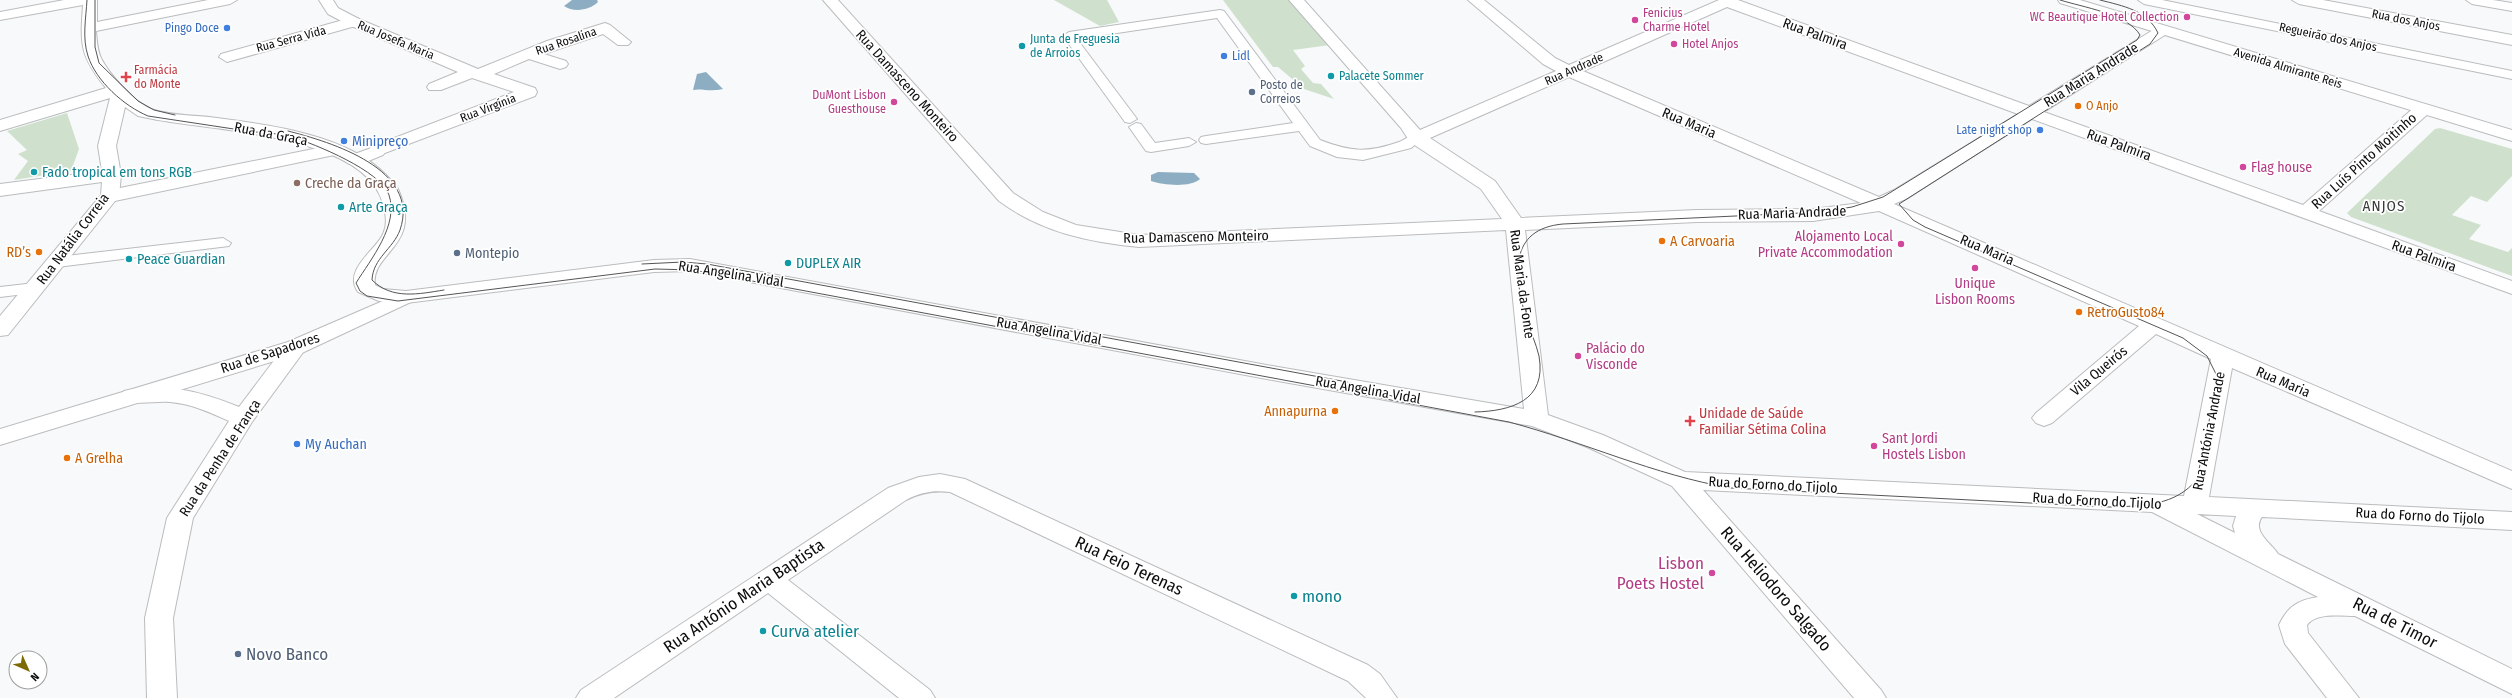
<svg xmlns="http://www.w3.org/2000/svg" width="2512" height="698" viewBox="0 0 2512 698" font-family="'Fira Sans Condensed',sans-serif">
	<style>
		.green { fill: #cfe1cc }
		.water { fill: #8daec2 }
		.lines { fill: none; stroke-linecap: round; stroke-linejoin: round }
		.service-casing { stroke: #babcbe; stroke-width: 2 }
		.pedestrian-casing { stroke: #babcbe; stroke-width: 2 }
		.minor-casing { stroke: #babcbe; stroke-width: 2 }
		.tertiary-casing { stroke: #babcbe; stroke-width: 2 }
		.primary-casing { stroke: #babcbe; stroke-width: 2 }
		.service { fill: #fff; fill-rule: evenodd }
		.pedestrian { fill: #fff; fill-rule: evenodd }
		.minor { fill: #fff; fill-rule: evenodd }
		.tertiary { fill: #fff; fill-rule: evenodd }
		.primary { fill: #fff; fill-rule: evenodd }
		.tram { stroke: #545556; stroke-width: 1 }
		.hotel-dot { fill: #d1479c; stroke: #fff; stroke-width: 1.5 }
		.shop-dot { fill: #3f7fe0; stroke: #fff; stroke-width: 1.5 }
		.culture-dot { fill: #0f9aa8; stroke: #fff; stroke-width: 1.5 }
		.health-dot { fill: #e0444e; stroke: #fff; stroke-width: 1.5 }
		.service-dot { fill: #5c6f8a; stroke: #fff; stroke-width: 1.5 }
		.food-dot { fill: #e8710a; stroke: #fff; stroke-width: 1.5 }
		.education-dot { fill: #8d6e63; stroke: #fff; stroke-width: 1.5 }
		.labels { text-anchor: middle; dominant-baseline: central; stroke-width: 3.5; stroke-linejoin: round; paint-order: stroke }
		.far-hotel-label { font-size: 12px; fill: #b23c85; stroke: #fff; text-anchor: start }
		.far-street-label { font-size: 12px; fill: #0b0c0c; stroke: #fff }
		.far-shop-label { font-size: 12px; fill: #366cbe; stroke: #fff; text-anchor: end }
		.far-culture-label { font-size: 12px; fill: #0d838f; stroke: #fff; text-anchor: start }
		.far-health-label { font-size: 12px; fill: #be3a42; stroke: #fff; text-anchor: start }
		.far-service-label { font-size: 12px; fill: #4e5e75; stroke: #fff; text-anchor: start }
		.far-food-label { font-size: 12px; fill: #c56008; stroke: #fff; text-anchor: start }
		.street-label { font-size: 14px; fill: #0b0c0c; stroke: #fff }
		.shop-label { font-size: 14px; fill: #366cbe; stroke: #fff; text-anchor: start }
		.hotel-label { font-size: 14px; fill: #b23c85; stroke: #fff; text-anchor: start }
		.culture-label { font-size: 14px; fill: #0d838f; stroke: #fff; text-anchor: start }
		.education-label { font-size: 14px; fill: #785e54; stroke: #fff; text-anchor: start }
		.food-label { font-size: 14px; fill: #c56008; stroke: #fff; text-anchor: start }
		.service-label { font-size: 14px; fill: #4e5e75; stroke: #fff; text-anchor: start }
		.health-label { font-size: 14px; fill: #be3a42; stroke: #fff; text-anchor: start }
		.neighbourhood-label { font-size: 15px; letter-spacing: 1px; fill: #38393b; stroke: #fff }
		.near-hotel-label { font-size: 17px; fill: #b23c85; stroke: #fff; text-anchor: end }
		.near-street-label { font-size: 17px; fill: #0b0c0c; stroke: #fff }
		.near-culture-label { font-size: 17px; fill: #0d838f; stroke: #fff; text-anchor: start }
		.near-service-label { font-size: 17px; fill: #4e5e75; stroke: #fff; text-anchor: start }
	</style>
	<rect width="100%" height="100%" fill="#f7f9fb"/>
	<!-- green -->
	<g class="green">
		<polygon points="1054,0 1107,0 1119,22 1100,26"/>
		<polygon points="1223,0 1292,0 1330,45 1293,50 1305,66 1301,69 1313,83 1321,84 1334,99 1304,89 1278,67 1273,67"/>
		<polygon points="67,113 79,149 71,171 14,180 28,161 18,154 27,150 7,131"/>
		<polygon points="2440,128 2512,149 2512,176 2487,202 2471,196 2452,215 2481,225 2469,239 2508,252 2512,248 2512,276 2351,217 2347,213 2435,129"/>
	</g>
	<!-- water -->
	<g class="water">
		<path d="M572,0H597L598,2C590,10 574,13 564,6Z"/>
		<path d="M706,72L723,89C710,92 701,88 693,90L697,74Z"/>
		<path d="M1158,172L1194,173L1200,179C1190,188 1163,185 1151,181V175Z"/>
	</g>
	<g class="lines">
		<!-- service casing -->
		<g class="service-casing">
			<g id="service">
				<polygon points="2138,0 2162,0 2512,71 2512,79 2144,4"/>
				<polygon points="2466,0 2493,0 2512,3 2512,11 2472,4"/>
				<path d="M1220,10L1224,11L1320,140C1351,152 1368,153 1399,142C1405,140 1410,135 1416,134L1423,138L1411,148L1363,160L1337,157L1310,146L1299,131L1206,144L1201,143L1199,140L1201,137L1206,136L1293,123L1217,18L1077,39L1137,119L1130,123L1125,122L1063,36L1069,32Z"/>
				<polygon points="1136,123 1141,124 1155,143 1189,138 1196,142 1189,146 1151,152 1146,151 1129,127"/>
				<polygon points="223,238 231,243 229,246 57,267 51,266 49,262 51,258 57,257"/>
				<polygon points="35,283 41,284 43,288 41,292 0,297 0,287"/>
			</g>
		</g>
		<!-- pedestrian casing -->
		<g class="pedestrian-casing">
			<g id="pedestrian">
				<polygon points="354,17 359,19 362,22 359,25 227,62 219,57 221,54"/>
				<polygon points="333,145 339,146 342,150 339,154 110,202 103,200 101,196 103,192 110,190"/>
				<polygon points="377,146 383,147 386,151 383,155 361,164 349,164 346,160 349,156"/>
			</g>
		</g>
		<!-- minor casing -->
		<g class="minor-casing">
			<g id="minor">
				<path d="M64,0H97V22L208,0H237L230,4L96,31C97,41 97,49 101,58C109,74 134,102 151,109C171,116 196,115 217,118C271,125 348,135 386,175C390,179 396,184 398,189C424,247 370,252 375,285L383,289L406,291L654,260L690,259L1278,367L1524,409L1506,230L1139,247C1088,242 1041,232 999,201L823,0H838L1013,193L1043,212L1076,225L1139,235L1502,219L1481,189L1410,142L1401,128L1289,0H1304L1420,130L1556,71L1543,64L1468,0H1484L1555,58L1569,65L1719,0H1738L2029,106L2158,27H2168L2171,30L2168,33L2044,112L2303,205L2417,105H2429L2431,109L2429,113L2319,211L2512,281V294L2032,119L1908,198L1894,204L2512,471V489L2232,368L2209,497L2512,512V530L2262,517C2251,531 2272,544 2278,554L2512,669V694L2355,616C2342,616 2316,612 2307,625L2308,633L2359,698H2327L2285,644L2279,625C2287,607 2298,600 2318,597L2152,512L1703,490L1881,690L1886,698H1854L1672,486L1587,447L1532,426L1278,381L690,271L654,272L406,303L379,301L358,292C343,271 373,252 382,236C388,225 386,215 383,204C366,134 211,131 153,119L138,116L125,107L116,146L121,175L119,196L8,335L0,336V316L101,195L102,182L0,196V184L102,171L98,146L110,98L0,131V120L106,88C80,56 80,45 83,5L0,20V12ZM1727,7L2018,114L1894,190L1879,197L1583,71ZM1569,77L1861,203L1813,209L1697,210L1521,218L1495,181L1430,138ZM1879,211L2139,326L2036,413L2032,418L2036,423L2044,426L2052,423L2156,334L2211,359L2184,496L1685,472L1603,435L1548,415L1525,230L1697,222L1813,221ZM2197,514L2236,516L2233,526L2235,533Z"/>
				<polygon points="319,0 333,0 338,8 359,19 478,69 547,41 605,23 610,25 631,42 628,45 618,45 603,34 544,54 566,61 568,64 566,67 560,69 529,59 494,74 535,88 537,92 535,96 377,156 371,155 368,151 371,147 514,92 472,78 441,90 429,90 427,87 429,84 458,72 349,25 328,14"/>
				<polygon points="2292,0 2323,0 2512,35 2512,45 2299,4"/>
				<path d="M296,340L304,342L307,347L252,422L193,518L173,618L177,698H147L145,618L167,518L229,421C209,412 192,404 170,402C155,401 139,405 124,401L121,396L124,391C163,381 203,392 239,407L288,342Z"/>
				<path d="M940,474L965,479L1368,665L1380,674L1397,698H1366L1348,681L950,492C934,490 921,492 906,500L788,580L930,690L935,698H899L768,593L614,698H576L581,690L888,488L919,477Z"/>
			</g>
		</g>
		<!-- tertiary casing -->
		<g class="tertiary-casing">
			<polygon id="tertiary" points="406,291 413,293 416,297 413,301 304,352 0,445 0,429 288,342"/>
		</g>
		<!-- primary casing -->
		<g class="primary-casing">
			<polygon id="primary" points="2058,0 2080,0 2512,130 2512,141 2060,3"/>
		</g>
		<!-- service -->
		<use href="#service" class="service"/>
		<!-- pedestrian -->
		<use href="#pedestrian" class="pedestrian"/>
		<!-- minor -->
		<use href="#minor" class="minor"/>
		<!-- tertiary -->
		<use href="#tertiary" class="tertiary"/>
		<!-- primary -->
		<use href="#primary" class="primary"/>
		<!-- tram -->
		<g class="tram">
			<path d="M87,0C86,18 82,38 88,56C96,81 124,106 148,116C181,121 214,126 247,131C262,133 278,133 292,137C315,144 381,171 389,195C399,225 371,259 356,283L360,291L367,296L398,301L655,269L693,270L1509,422C1584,442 1654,475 1731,488L2110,507C2142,506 2176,506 2197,479L2218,378L2207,356L2183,338L1925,227L1913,220L1899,204L2150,44L2158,33C2147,10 2123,6 2100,0"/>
			<polyline points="95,0 95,47 99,63 138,101 154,110 175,115"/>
			<path d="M288,131C331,142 421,169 400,230C393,249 373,258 372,280C392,300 419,294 444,290"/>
			<polyline points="642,264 683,262 707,264 1347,382 1395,397"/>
			<path d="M1475,412C1511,411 1547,401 1539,356C1536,343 1530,331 1526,318C1514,276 1508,229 1563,224L1822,212L1852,207L1883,197L2137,40L2140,35C2128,14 2082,7 2060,0"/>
		</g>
	</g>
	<!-- markers -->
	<g class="hotel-dot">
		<circle cx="2187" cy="17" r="4"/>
		<circle cx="1635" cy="20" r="4"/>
		<circle cx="1674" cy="44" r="4"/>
		<circle cx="894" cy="102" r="4"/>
		<circle cx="2243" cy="167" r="4"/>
		<circle cx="1901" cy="244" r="4"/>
		<circle cx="1975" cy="268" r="4"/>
		<circle cx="1578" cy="356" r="4"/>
		<circle cx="1874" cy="446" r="4"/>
		<circle cx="1712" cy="573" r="4"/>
	</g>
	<g class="shop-dot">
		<circle cx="227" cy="28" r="4"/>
		<circle cx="1224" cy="56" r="4"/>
		<circle cx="2040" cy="130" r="4"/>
		<circle cx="344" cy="141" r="4"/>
		<circle cx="297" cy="444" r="4"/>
	</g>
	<g class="culture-dot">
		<circle cx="1022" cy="46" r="4"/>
		<circle cx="1331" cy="76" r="4"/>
		<circle cx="34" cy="172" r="4"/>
		<circle cx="341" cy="207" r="4"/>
		<circle cx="129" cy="259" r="4"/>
		<circle cx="788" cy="263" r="4"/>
		<circle cx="1294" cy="596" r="4"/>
		<circle cx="763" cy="631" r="4"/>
	</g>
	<g class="health-dot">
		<path d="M124 71h4v4h4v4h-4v4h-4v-4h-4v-4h4z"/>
		<path d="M1688 415h4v4h4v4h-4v4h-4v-4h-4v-4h4z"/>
	</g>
	<g class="service-dot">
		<circle cx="1252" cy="92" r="4"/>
		<circle cx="457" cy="253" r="4"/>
		<circle cx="238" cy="654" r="4"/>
	</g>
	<g class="food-dot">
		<circle cx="2078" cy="106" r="4"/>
		<circle cx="1662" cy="241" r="4"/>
		<circle cx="39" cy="252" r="4"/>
		<circle cx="2079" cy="312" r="4"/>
		<circle cx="1335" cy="411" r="4"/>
		<circle cx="67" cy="458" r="4"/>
	</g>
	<circle class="education-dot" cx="297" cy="183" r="4"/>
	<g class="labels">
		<!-- far-hotel labels -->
		<g class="far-hotel-label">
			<text x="1643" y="13">Fenicius<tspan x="1643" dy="14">Charme Hotel</tspan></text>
			<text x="2179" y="17" text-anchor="end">WC Beautique Hotel Collection</text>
			<text x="1682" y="44">Hotel Anjos</text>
			<text x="886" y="95" text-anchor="end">DuMont Lisbon<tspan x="886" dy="14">Guesthouse</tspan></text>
		</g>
		<!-- far-street labels -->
		<g class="far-street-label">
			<text transform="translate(2406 20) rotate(11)">Rua dos Anjos</text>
			<text transform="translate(2328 37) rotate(12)">Regueirão dos Anjos</text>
			<text transform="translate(291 39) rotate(-15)">Rua Serra Vida</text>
			<text transform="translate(396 40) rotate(23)">Rua Josefa Maria</text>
			<text transform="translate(566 41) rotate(-19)">Rua Rosalina</text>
			<text transform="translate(2288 68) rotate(17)">Avenida Almirante Reis</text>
			<text transform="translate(1574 69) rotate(-24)">Rua Andrade</text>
			<text transform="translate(488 108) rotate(-21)">Rua Virgínia</text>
		</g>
		<!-- far-shop labels -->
		<g class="far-shop-label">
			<text x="219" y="28">Pingo Doce</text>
			<text x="1232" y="56" text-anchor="start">Lidl</text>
			<text x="2032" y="130">Late night shop</text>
		</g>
		<!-- far-culture labels -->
		<g class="far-culture-label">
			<text x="1030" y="39">Junta de Freguesia<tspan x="1030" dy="14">de Arroios</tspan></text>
			<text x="1339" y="76">Palacete Sommer</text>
		</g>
		<!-- far-health labels -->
		<g class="far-health-label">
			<text x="134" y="70">Farmácia<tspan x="134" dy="14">do Monte</tspan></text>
		</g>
		<!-- far-service labels -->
		<g class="far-service-label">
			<text x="1260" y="85">Posto de<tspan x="1260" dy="14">Correios</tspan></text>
		</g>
		<!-- far-food labels -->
		<g class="far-food-label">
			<text x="2086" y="106">O Anjo</text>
		</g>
		<!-- street labels -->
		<g class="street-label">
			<text transform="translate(1815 34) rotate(20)">Rua Palmira</text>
			<text transform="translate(2091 75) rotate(-32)">Rua Maria Andrade</text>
			<text transform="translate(907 86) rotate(48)">Rua Damasceno Monteiro</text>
			<text transform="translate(1689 123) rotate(23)">Rua Maria</text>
			<text transform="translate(271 134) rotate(11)">Rua da Graça</text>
			<text transform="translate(2119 145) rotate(20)">Rua Palmira</text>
			<text transform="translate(2364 161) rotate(-42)">Rua Luís Pinto Moitinho</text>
			<text transform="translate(1792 213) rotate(-2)">Rua Maria Andrade</text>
			<text transform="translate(1196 237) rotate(-1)">Rua Damasceno Monteiro</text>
			<text transform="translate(73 239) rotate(-53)">Rua Natália Correia</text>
			<text transform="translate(1987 250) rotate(23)">Rua Maria</text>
			<text transform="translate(2424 256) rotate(20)">Rua Palmira</text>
			<text transform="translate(731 274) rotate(9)">Rua Angelina Vidal</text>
			<text transform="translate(1522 284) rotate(82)">Rua Maria da Fonte</text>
			<text transform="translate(1049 331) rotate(10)">Rua Angelina Vidal</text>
			<text transform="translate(270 353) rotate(-18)">Rua de Sapadores</text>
			<text transform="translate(2099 371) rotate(-40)">Vila Queirós</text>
			<text transform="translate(2283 382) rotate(23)">Rua Maria</text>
			<text transform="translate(1368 390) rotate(10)">Rua Angelina Vidal</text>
			<text transform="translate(2209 431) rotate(-79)">Rua Antónia Andrade</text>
			<text transform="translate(220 458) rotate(-57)">Rua da Penha de França</text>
			<text transform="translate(1773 485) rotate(3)">Rua do Forno do Tijolo</text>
			<text transform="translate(2097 501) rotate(3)">Rua do Forno do Tijolo</text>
			<text transform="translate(2420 516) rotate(3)">Rua do Forno do Tijolo</text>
		</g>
		<!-- shop labels -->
		<g class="shop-label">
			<text x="352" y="141">Minipreço</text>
			<text x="305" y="444">My Auchan</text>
		</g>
		<!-- hotel labels -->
		<g class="hotel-label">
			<text x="2251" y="167">Flag house</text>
			<text x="1893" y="236" text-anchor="end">Alojamento Local<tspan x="1893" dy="16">Private Accommodation</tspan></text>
			<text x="1975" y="283" text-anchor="middle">Unique<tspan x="1975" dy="16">Lisbon Rooms</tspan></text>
			<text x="1586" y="348">Palácio do<tspan x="1586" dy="16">Visconde</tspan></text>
			<text x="1882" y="438">Sant Jordi<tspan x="1882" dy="16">Hostels Lisbon</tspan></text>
		</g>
		<!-- culture labels -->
		<g class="culture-label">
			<text x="42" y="172">Fado tropical em tons RGB</text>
			<text x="349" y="207">Arte Graça</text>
			<text x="137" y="259">Peace Guardian</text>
			<text x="796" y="263">DUPLEX AIR</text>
		</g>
		<!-- education labels -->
		<g class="education-label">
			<text x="305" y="183">Creche da Graça</text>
		</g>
		<!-- food labels -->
		<g class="food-label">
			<text x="1670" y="241">A Carvoaria</text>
			<text x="31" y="252" text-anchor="end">RD’s</text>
			<text x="2087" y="312">RetroGusto84</text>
			<text x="1327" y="411" text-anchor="end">Annapurna</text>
			<text x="75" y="458">A Grelha</text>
		</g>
		<!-- service labels -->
		<g class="service-label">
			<text x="465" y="253">Montepio</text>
		</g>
		<!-- health labels -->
		<g class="health-label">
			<text x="1699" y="413">Unidade de Saúde<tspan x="1699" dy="16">Familiar Sétima Colina</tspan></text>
		</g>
		<!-- neighbourhood labels -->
		<g class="neighbourhood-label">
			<text x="2384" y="206">ANJOS</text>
		</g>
		<!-- near-hotel labels -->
		<g class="near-hotel-label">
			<text x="1704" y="563">Lisbon<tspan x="1704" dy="20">Poets Hostel</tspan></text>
		</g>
		<!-- near-street labels -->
		<g class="near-street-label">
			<text transform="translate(1129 566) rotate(25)">Rua Feio Terenas</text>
			<text transform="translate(1776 589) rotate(49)">Rua Heliodoro Salgado</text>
			<text transform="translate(744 596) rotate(-34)">Rua António Maria Baptista</text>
			<text transform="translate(2395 623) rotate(27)">Rua de Timor</text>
		</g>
		<!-- near-culture labels -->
		<g class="near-culture-label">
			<text x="1302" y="596">mono</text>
			<text x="771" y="631">Curva atelier</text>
		</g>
		<!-- near-service labels -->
		<g class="near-service-label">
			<text x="246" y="654">Novo Banco</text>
		</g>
	</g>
	<!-- north arrow -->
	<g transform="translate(28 670) rotate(135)"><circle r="19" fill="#ffffff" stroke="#9d9e9e"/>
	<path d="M0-3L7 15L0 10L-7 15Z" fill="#7e6a02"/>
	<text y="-6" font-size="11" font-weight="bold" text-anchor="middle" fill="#0b0c0c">N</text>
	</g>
</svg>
